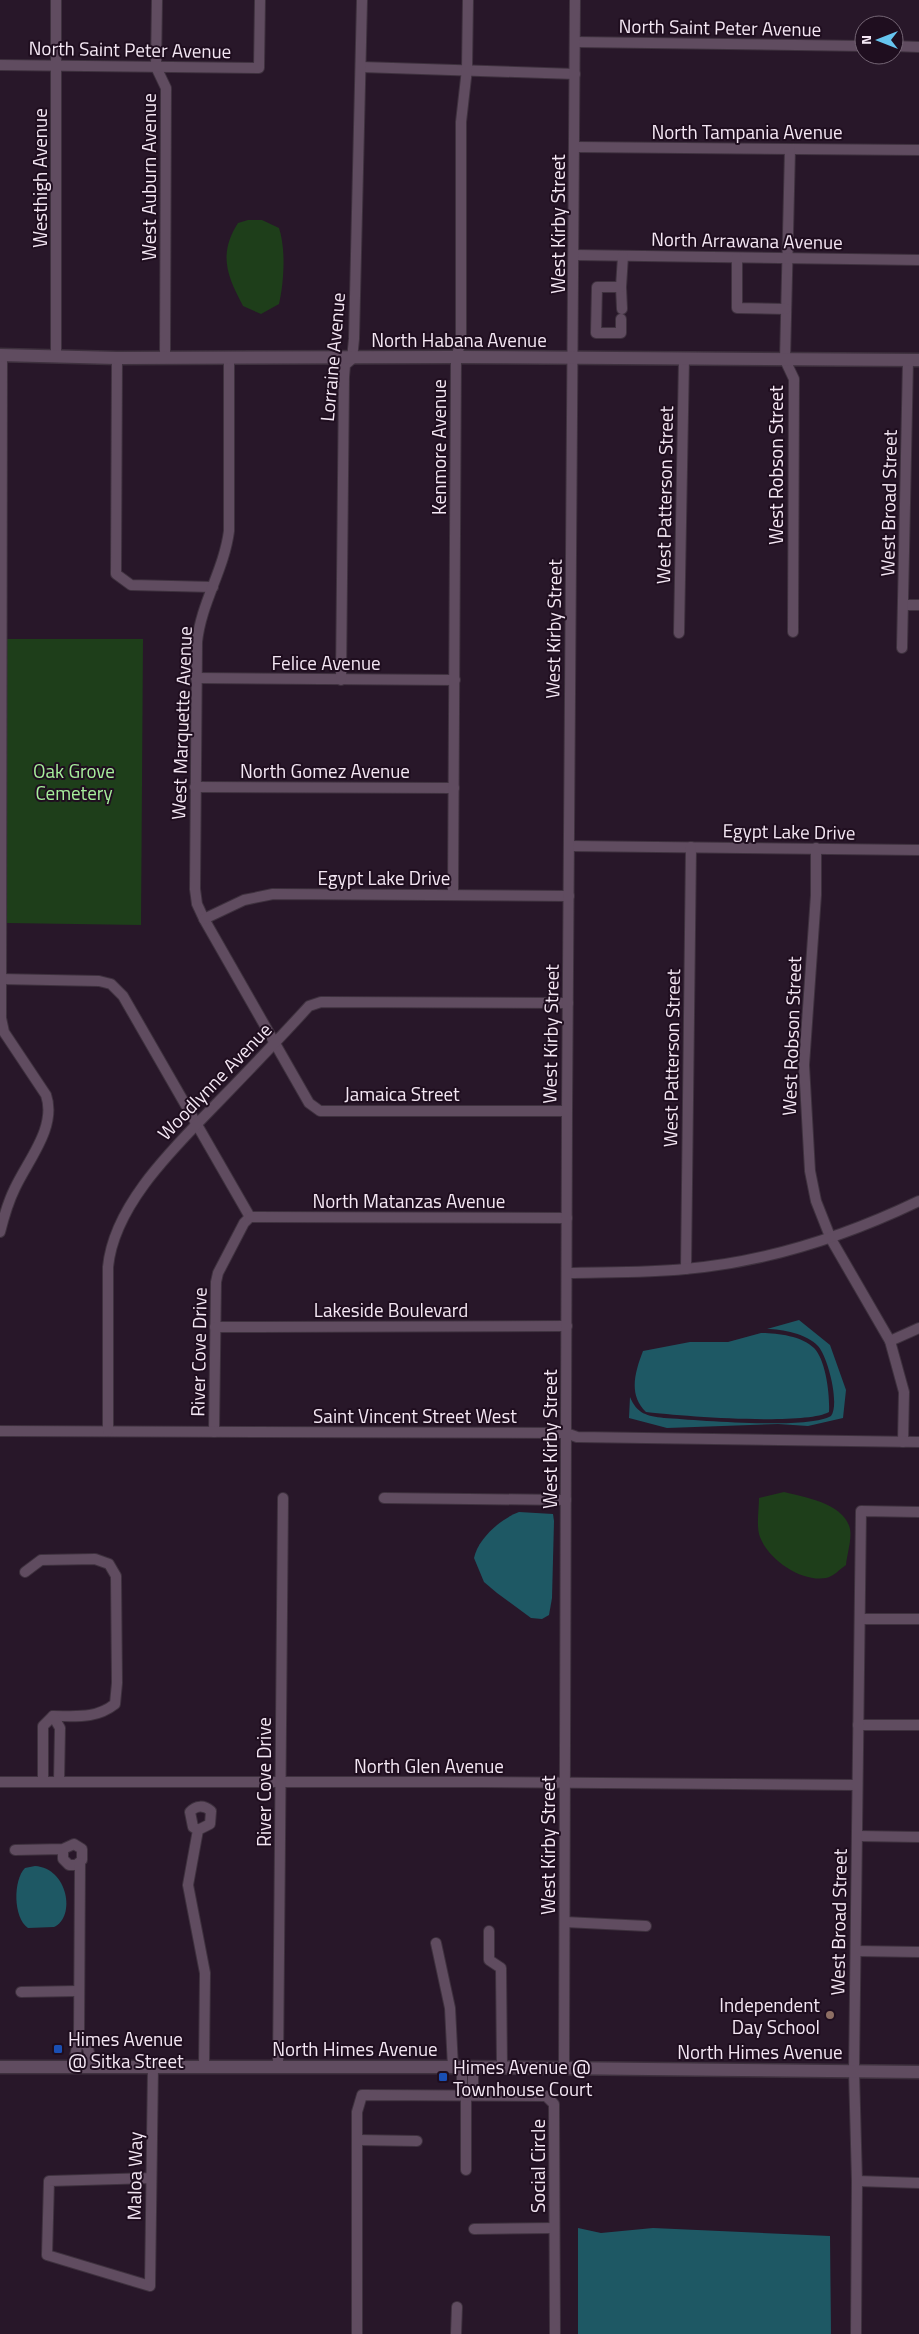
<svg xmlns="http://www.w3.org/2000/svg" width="919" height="2334" viewBox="0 0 919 2334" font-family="'Titillium Web',sans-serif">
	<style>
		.green { fill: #1e3e1a }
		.water { fill: #1e5864 }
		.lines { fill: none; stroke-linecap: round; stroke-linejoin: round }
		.minor-casing { stroke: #3e313e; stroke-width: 12 }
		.tertiary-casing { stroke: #3e313e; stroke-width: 15 }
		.minor { stroke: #604c60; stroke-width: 10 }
		.tertiary { stroke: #604c60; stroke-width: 12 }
		.education-dot { fill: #8d6e63; stroke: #1f0e1f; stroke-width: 2 }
		.transit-dot { fill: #1a4fb4; stroke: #1f0e1f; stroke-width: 2 }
		.labels { text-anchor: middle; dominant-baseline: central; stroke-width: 4; stroke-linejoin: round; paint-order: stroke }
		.street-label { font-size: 19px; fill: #f4e7f4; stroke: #1f0e1f }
		.park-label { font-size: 19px; fill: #a7ef9c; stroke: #1f0e1f }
		.poi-label { font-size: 19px; fill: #f4e7f4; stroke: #1f0e1f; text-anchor: start }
	</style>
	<rect width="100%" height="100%" fill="#281729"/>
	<!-- green -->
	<g class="green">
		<path d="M248,220H262L279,228C286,249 284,282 279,304L261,314L243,306C227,276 218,254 238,223Z"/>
		<polygon points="6,639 143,639 141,925 7,923"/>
		<path d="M784,1492C805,1497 845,1504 850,1529C852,1539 847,1555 846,1565C840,1569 833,1577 826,1578C801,1582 769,1560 760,1537C756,1527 759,1509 759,1498Z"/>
	</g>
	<!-- water -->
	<g class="water">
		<path d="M799,1320L830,1345L846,1390L843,1418L808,1426L778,1424L667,1428L629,1418L630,1397C637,1414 647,1416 664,1418C698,1420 806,1430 831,1416C840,1404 828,1357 818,1346C807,1334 782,1329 767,1329Z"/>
		<path d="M761,1333C777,1333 802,1336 814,1348C826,1360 830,1396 829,1412C804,1426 679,1416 646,1412C628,1395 635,1372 643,1351L690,1342H728Z"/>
		<path d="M519,1512L553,1514L554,1521L552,1598L549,1615L542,1619L531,1618L497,1593L484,1582L474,1558C478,1539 500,1519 519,1512Z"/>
		<path d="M35,1866C68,1868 76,1917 54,1927L28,1928C13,1918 13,1880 25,1868Z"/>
		<polygon points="578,2228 601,2233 653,2228 830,2236 831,2334 578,2334"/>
	</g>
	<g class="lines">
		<!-- minor casing -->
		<g class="minor-casing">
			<g id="minor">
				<polyline points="157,0 156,67 166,88 165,357"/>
				<polyline points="575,42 864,46"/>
				<polyline points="894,46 919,47"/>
				<polyline points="0,65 259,68 260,0"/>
				<polyline points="361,67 575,74"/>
				<polyline points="575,147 919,150"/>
				<polyline points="790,149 785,360 794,379 793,632"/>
				<polyline points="574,255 919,260"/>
				<polyline points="737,258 737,308 786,309"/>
				<polyline points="621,287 622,309"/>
				<polyline points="621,319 621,333 596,333 597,287 621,287 623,256"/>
				<polyline points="56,355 56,0"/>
				<polyline points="117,358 116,574 131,585 213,587"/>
				<path d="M229,358V531C224,570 201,603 197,642L195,889L197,904L204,919L309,1103L320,1111H567"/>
				<polyline points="903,605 919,605"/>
				<polyline points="679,633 684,358"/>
				<polyline points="902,648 908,360"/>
				<polyline points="196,678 455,680"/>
				<polyline points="341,680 344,377 345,365 352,359 354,339 362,0"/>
				<polyline points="195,787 454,788"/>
				<polyline points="569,846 919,850"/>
				<polyline points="816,848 816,895 804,1065 810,1171 816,1201 831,1239 890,1341 904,1392 903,1442"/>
				<polyline points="453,895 456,357 461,342 461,122 467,69 468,0"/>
				<polyline points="204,919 244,900 273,894 569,896"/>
				<polyline points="0,979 99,981 111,984 123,996 250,1217 244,1223 218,1273 216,1282 214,1432"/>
				<polyline points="250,1217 567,1218"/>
				<path d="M0,1232C4,1216 8,1202 15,1188C28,1160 57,1127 46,1095L4,1032L1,1018L2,355"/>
				<polyline points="686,1269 691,847"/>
				<path d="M567,1273C606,1272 646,1273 685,1269C767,1262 846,1236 919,1201"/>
				<polyline points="215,1327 567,1326"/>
				<polyline points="890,1341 919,1328"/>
				<polyline points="0,1431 566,1433 577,1437 919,1442"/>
				<path d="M108,1431V1267C114,1202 180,1142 223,1097C252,1067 281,1037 309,1006L321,1002L568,1003"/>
				<polyline points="384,1498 566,1500"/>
				<path d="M25,1572L41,1560L95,1559L109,1564L116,1576L117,1683L115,1704C96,1719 76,1716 53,1716"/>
				<polyline points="860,1619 919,1619"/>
				<polyline points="858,1725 919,1725"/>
				<polyline points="43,1781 43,1726 53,1716 60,1728 59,1782"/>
				<polyline points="0,1782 480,1782 857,1785"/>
				<path d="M198,1830L210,1824L211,1811C204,1805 196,1805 190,1812L193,1827L198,1830L188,1885L205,1973L204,2067"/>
				<polyline points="857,1836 919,1837"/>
				<polyline points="15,1850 63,1849 74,1844 82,1849 82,1860 76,1865 69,1865 63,1859 63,1849"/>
				<polyline points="565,1922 646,1926"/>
				<polyline points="489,1931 489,1960 501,1968 502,2068"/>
				<polyline points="436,1943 450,2008 453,2067"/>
				<polyline points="856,1951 919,1952"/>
				<polyline points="21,1992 78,1991"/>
				<polyline points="79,2037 88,2048 92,2066"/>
				<polyline points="73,2066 79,2037 80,1863"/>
				<polyline points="278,2067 283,1498"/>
				<polyline points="462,2067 462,2086 466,2095 466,2170"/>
				<polyline points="564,2069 567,1111 575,0"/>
				<polyline points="466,2095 473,2086 473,2067"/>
				<polyline points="358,2140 417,2141"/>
				<polyline points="151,2178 49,2181 47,2255 150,2286 153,2066"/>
				<polyline points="857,2181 919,2183"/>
				<polyline points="474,2229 554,2228"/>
				<polyline points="357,2334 357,2112 362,2095 546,2096 554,2104 555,2334"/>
				<polyline points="456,2334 457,2307"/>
				<polyline points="856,2334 857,2181 854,2071 861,1511 919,1512"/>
			</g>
		</g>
		<!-- tertiary casing -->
		<g class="tertiary-casing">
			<g id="tertiary">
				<polyline points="0,355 117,358 456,357 919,360"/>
				<polyline points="0,2067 453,2067 919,2072"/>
			</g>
		</g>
		<!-- minor -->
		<use href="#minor" class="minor"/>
		<!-- tertiary -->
		<use href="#tertiary" class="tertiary"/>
	</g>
	<!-- markers -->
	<circle class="education-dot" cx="830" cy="2015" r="5"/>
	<g class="transit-dot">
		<rect x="53" y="2044" width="10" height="10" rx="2.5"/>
		<rect x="438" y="2072" width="10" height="10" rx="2.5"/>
	</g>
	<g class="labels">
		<!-- street labels -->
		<g class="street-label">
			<text transform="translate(720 27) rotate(1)">North Saint Peter Avenue</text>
			<text transform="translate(130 49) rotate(1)">North Saint Peter Avenue</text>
			<text x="747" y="131">North Tampania Avenue</text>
			<text transform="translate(148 177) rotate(-90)">West Auburn Avenue</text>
			<text transform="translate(39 178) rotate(-90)">Westhigh Avenue</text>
			<text transform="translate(557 224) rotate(-90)">West Kirby Street</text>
			<text transform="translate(747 240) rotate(1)">North Arrawana Avenue</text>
			<text x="459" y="339">North Habana Avenue</text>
			<text transform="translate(332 357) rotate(-85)">Lorraine Avenue</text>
			<text transform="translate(438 447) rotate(-90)">Kenmore Avenue</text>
			<text transform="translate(775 465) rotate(-90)">West Robson Street</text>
			<text transform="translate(664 495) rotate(-89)">West Patterson Street</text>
			<text transform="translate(888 503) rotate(-89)">West Broad Street</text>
			<text transform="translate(553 629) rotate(-89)">West Kirby Street</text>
			<text x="326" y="662">Felice Avenue</text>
			<text transform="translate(181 723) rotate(-88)">West Marquette Avenue</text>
			<text x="325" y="770">North Gomez Avenue</text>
			<text transform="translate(789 831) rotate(1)">Egypt Lake Drive</text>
			<text x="384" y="877">Egypt Lake Drive</text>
			<text transform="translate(550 1034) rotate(-89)">West Kirby Street</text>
			<text transform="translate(791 1036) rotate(-88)">West Robson Street</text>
			<text transform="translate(671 1058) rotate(-89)">West Patterson Street</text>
			<text transform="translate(214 1081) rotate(-46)">Woodlynne Avenue</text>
			<text x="402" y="1093">Jamaica Street</text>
			<text x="409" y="1200">North Matanzas Avenue</text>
			<text x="391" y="1309">Lakeside Boulevard</text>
			<text transform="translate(198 1352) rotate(-89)">River Cove Drive</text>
			<text x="415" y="1415">Saint Vincent Street West</text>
			<text transform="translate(549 1439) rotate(-90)">West Kirby Street</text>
			<text x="429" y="1765">North Glen Avenue</text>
			<text transform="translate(263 1782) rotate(-90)">River Cove Drive</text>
			<text transform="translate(547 1845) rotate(-90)">West Kirby Street</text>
			<text transform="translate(838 1922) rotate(-89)">West Broad Street</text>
			<text x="355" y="2048">North Himes Avenue</text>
			<text x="760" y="2051">North Himes Avenue</text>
			<text transform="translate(537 2166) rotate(-90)">Social Circle</text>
			<text transform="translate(134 2176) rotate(-89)">Maloa Way</text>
		</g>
		<!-- park labels -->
		<g class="park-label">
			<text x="74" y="770">Oak Grove<tspan x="74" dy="22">Cemetery</tspan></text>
		</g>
		<!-- poi labels -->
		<g class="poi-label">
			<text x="820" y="2004" text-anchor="end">Independent<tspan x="820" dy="22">Day School</tspan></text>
			<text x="68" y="2038">Himes Avenue<tspan x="68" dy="22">@ Sitka Street</tspan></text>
			<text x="453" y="2066">Himes Avenue @<tspan x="453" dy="22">Townhouse Court</tspan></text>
		</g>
	</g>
	<!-- north arrow -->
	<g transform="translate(879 40) rotate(270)"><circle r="24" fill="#1f0e1f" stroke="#746574"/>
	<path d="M0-4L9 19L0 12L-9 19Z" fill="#66c4ef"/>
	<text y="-8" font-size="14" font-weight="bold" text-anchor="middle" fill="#f4e7f4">N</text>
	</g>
</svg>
